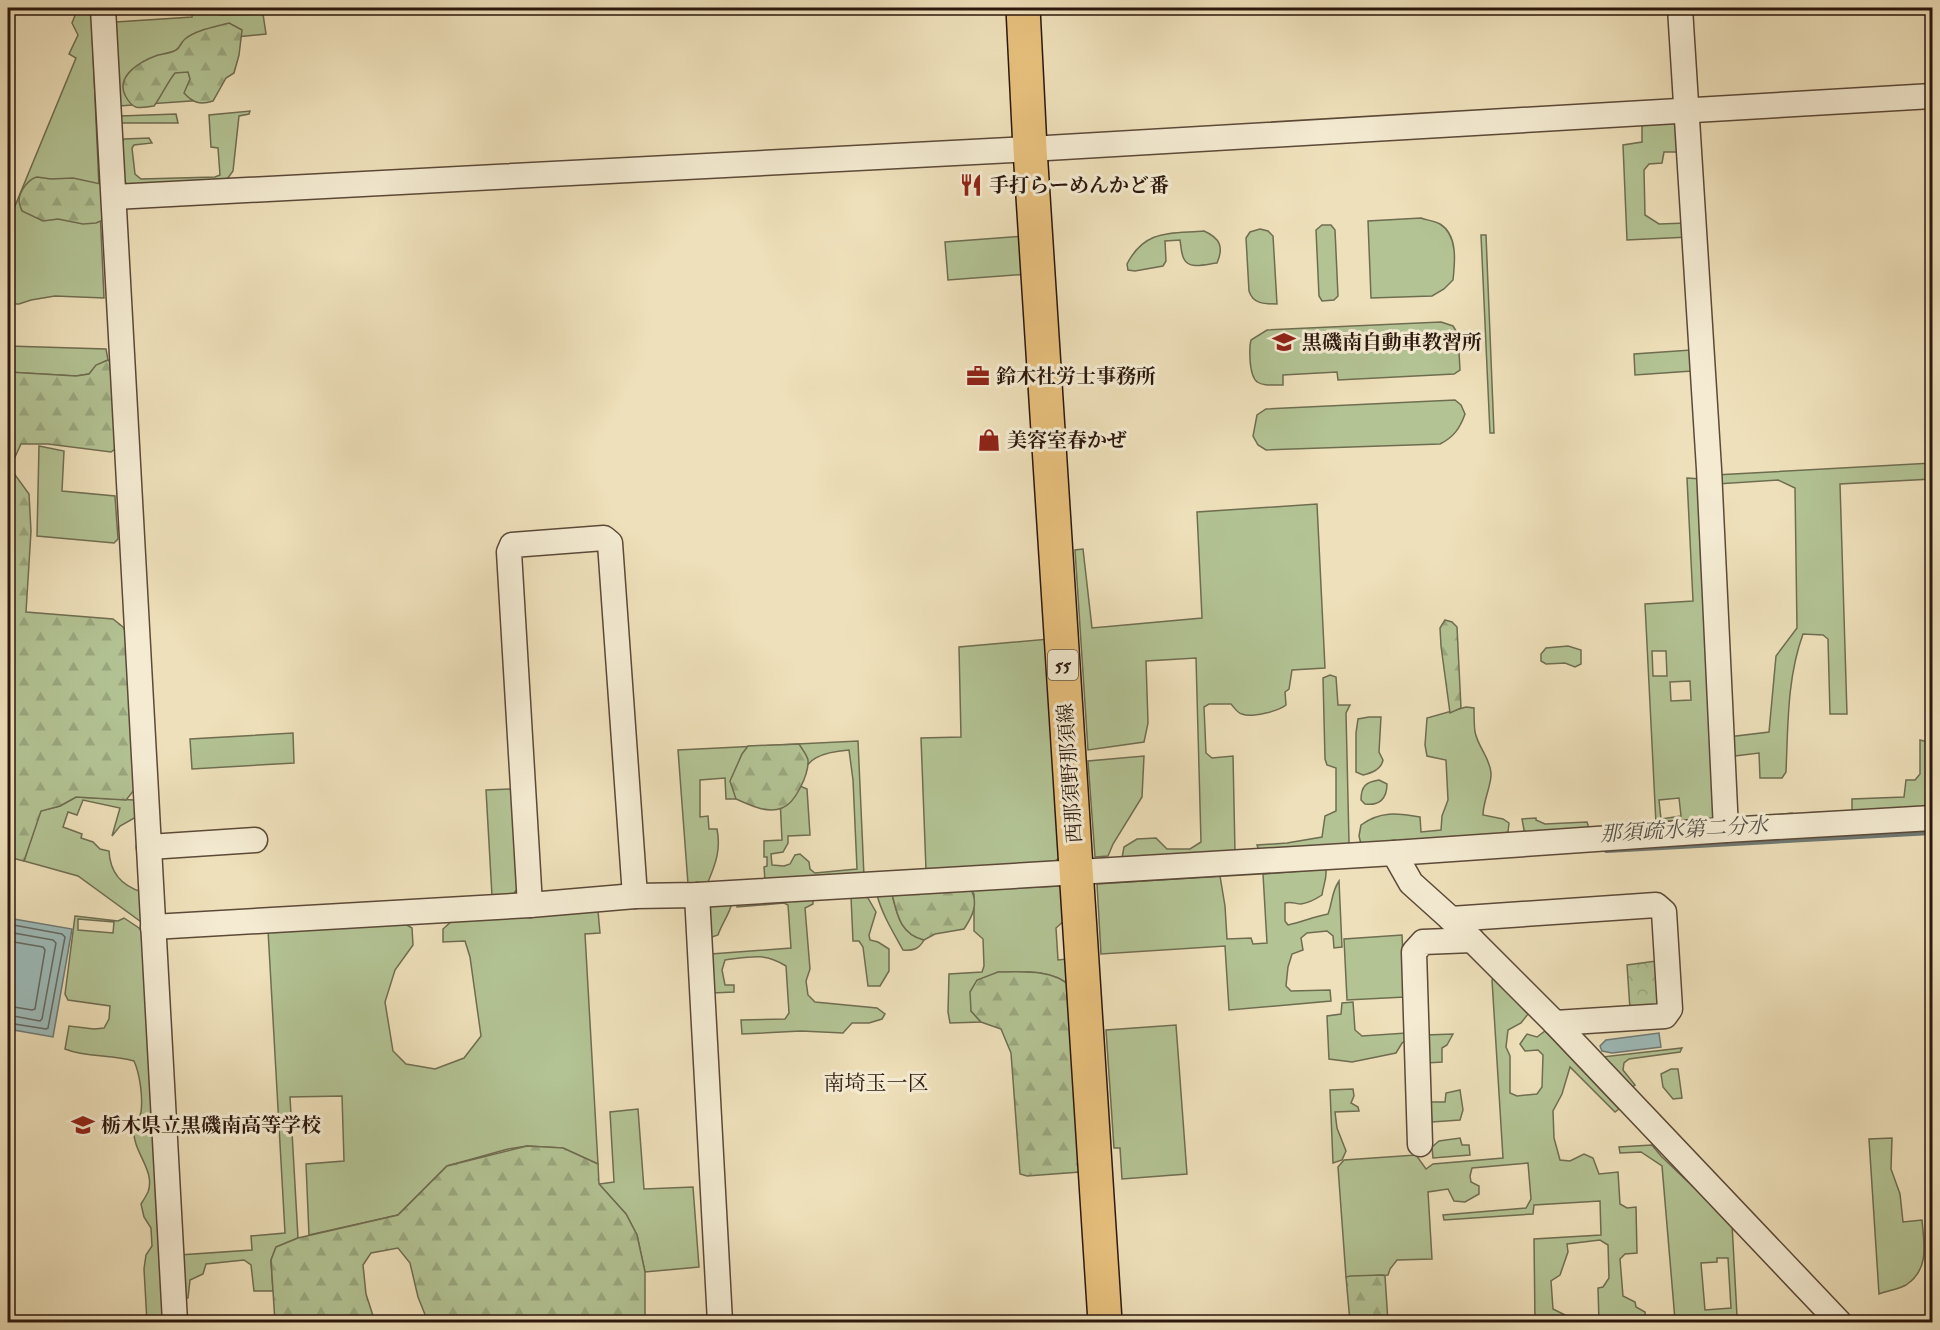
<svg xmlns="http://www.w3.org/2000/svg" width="1940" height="1330" viewBox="0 0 1940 1330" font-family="'IM FELL Double Pica','Noto Serif JP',serif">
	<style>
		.green { fill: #b3c394; stroke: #6f6d50; stroke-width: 1.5; fill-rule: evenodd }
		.forest { fill: url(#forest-firs); stroke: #6f6d50; stroke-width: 1.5 }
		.park { fill: url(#park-crowns); stroke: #6f6d50; stroke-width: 1.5 }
		.water { fill: #9dbbb9; stroke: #6f7974; stroke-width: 1.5 }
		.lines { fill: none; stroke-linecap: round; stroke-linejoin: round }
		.shore { stroke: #646963; stroke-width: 1.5 }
		.stream { stroke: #6f7974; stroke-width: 6 }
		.minor-casing { stroke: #5c4938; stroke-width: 27 }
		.primary-casing { stroke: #2b170d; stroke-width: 36 }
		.minor { stroke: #f4ebd2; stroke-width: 24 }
		.primary { stroke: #e7c07d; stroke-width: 33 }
		.labels { text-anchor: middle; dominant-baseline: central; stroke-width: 6; stroke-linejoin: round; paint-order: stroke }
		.shield { fill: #f4ebd2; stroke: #675748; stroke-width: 1.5 }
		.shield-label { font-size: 18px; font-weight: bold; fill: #2b170d }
		.poi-label { font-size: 20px; font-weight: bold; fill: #2b170d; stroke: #f4ebd2; text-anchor: start }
		.street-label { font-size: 20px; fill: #2b170d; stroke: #f4ebd2 }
		.water-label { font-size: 21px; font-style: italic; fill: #535049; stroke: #f4ebd2 }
		.neighbourhood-label { font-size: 21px; fill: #2b170d; stroke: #f4ebd2 }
	</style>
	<defs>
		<pattern id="forest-firs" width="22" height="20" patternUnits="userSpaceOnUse" patternTransform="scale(1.5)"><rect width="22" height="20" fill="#b3c394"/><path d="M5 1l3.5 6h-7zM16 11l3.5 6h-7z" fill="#9aa77e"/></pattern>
		<pattern id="park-crowns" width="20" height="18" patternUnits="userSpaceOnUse" patternTransform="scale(1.5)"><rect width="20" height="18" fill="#b3c394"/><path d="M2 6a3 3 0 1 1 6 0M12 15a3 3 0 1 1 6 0" fill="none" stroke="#9aa77e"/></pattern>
	</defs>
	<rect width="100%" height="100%" fill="#eee0ba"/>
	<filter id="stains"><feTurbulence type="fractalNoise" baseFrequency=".00333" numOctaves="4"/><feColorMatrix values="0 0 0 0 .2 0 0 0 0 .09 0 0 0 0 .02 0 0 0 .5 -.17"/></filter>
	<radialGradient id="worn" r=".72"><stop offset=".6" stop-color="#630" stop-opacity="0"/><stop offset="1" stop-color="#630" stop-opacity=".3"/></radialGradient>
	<!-- green -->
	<g class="green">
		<polygon points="78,8 91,8 104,298 55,296 31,300 19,304 8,304 8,223 76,58 69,54 78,35 72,23"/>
		<polygon points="192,8 221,8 221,15 263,14 266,34 236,37 205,100 119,106 116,22 192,17"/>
		<polygon points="250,111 249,114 239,116 233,171 225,182 132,187 124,182 121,143 124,139 149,138 152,143 134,145 132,148 135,174 141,179 215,177 220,175 218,148 211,147 209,115"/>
		<polygon points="176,114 178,123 121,123 120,116"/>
		<polygon points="1681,117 1680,152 1664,152 1662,163 1649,164 1644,170 1645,215 1659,224 1686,223 1689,237 1627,240 1623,145 1642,142 1642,120"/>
		<path d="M1421,218C1426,220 1435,221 1440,224C1458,235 1455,262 1453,280L1444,289L1432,296L1371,298L1368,221Z"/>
		<polygon points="1322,225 1331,225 1335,230 1338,296 1334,300 1322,301 1319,296 1316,230"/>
		<path d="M1260,229L1268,231L1273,236L1277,304C1264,304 1253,304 1249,291L1246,238L1250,232Z"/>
		<path d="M1204,231C1220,238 1224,247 1217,263C1207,264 1189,270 1184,259C1181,254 1181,245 1180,240L1165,241L1166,261L1163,266L1135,271L1128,270L1127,264C1145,229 1169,234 1204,231Z"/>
		<polygon points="1481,235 1486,235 1494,433 1490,433"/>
		<polygon points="1026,236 1028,274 948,280 945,242"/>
		<path d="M1441,322L1453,326L1458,334L1460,370L1454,374L1338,380L1337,372L1283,375V385C1259,385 1252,387 1250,360C1250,353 1249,347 1251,340L1267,330Z"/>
		<polygon points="8,346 106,349 108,360 96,366 89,374 76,376 8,372"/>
		<polygon points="1691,350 1692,371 1635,375 1634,354"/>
		<path d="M1455,400L1461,405L1465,414C1460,428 1454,437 1440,444L1266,450L1258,445L1253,436L1257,415L1266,409Z"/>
		<polygon points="39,446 64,451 62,491 115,496 118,539 114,543 37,536"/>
		<path d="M1932,463V479L1840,484L1847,714H1830L1828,639L1823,635L1803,634C1787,678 1788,726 1786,772L1782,778H1760L1759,753L1735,756L1736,817L1740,819L1792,813V817L1735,822L1728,737L1769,732L1776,656L1797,628L1795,488L1778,480L1717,484L1715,475Z"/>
		<path d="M1687,478L1701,479L1714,822L1656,824L1645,604L1693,601ZM1652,651H1666L1667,676H1653ZM1690,681L1691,700L1671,701L1670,682ZM1679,798L1681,816L1661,819L1659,800Z"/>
		<path d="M1317,504L1325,668L1292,670L1289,689L1285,692L1286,705C1279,711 1251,718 1242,714C1237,713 1234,707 1231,704H1209L1204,707L1206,753L1212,758L1233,756L1235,852L1122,858L1124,847L1137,839L1156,838L1167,849H1190L1201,842L1196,658L1146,661L1148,723L1144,742L1088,750L1075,550L1083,549L1092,628L1202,618L1197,512Z"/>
		<polygon points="1049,639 1063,855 1055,861 926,870 921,738 961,737 959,647"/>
		<polygon points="1568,646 1581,650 1581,664 1575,667 1565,663 1546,664 1541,661 1541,654 1546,648"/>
		<polygon points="1330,675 1336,677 1338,705 1350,705 1346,713 1349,842 1346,847 1259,851 1257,845 1287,843 1322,837 1325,816 1336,811 1336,768 1327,765 1325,759 1323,678"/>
		<path d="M1466,707L1474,708C1474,716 1474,725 1475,732C1478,747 1490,758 1491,773C1492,784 1483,801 1483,815L1503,819L1509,823L1508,832L1496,835L1361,844L1359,836L1361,825C1380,811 1397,813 1420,817L1421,832L1441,830L1442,816L1448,800L1446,760L1427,756L1425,745L1427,718Z"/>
		<path d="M1369,717H1381L1379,752L1383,760C1381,770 1371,773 1363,775L1356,772V733L1358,719Z"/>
		<polygon points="293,733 294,763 192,769 190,739"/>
		<polygon points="1920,740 1932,743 1932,794 1923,809 1804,817 1804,813 1852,811 1852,799 1904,797 1906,780 1915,780 1920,774"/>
		<path d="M858,741L864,876L765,881L764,867L767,866V857H764V841L782,840L780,799H726L725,778L700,780V817L708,816L709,829H717C721,849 716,863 708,882L688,884L678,750ZM849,750L853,780L857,869L815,873L810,869L809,862L800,854L795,855L790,864L784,866L772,865L771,854L783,852L788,843V836L810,835L807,789L800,786C802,757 824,752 849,750Z"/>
		<polygon points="1144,756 1142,797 1113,844 1108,856 1095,857 1088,761"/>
		<path d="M1379,780L1387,784C1387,799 1379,806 1365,804L1361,800C1361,786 1366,782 1379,780Z"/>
		<polygon points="513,789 519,886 513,895 492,896 486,790"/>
		<path d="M76,797L134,800L136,817L120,826L112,836L120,808L83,800L77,815L68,812L63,827L82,834L81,838L93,842L100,849L109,851C110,872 122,886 142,892L144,924L78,876L24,861L40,811L60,806Z"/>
		<polygon points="1536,818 1536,820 1545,824 1587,822 1590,831 1529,834 1524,830 1522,819"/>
		<path d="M1326,869C1327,879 1323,886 1322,895C1316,899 1308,903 1301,904C1295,904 1292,901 1285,903V921L1288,925C1302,922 1313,917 1328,914C1333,901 1331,893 1339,881L1342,947L1334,948L1333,936L1327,931L1307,933L1301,938L1303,950L1292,954L1288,967L1286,986L1291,991L1330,990L1331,1001L1229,1010L1225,946L1101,954L1097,884L1220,876L1225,906L1227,939L1251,938L1253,944L1267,943L1263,874Z"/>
		<path d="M1061,886L1066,919L1056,928L1058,960L1067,959L1069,985C1051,969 1021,972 998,972L971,1011L981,1022L950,1023L948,1012L949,974L982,972L984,966L983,939L974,931V894L971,890Z"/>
		<path d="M892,894C897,914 900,934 924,940C919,949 913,951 903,950C893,932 882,914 877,895Z"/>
		<polygon points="864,896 868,898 876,912 869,935 870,940 878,942 889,949 889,971 880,986 868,986 863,947 859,941 853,941 851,897"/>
		<path d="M813,898V904L805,908L810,969L806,981L808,995L815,1002L877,1008L885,1014L882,1019L869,1023H852L843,1033L801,1031L742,1034L741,1020L785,1019L789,1013L786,966C764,952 750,957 725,960L722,970L725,985H734V992L712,993L711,954L791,948L788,905L784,903L737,907V902Z"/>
		<path d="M732,903C729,915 722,923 718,935L709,938L708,909L710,905Z"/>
		<polygon points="598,911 600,933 585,934 598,1164 563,1148 527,1146 508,1149 447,1166 398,1215 309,1235 306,1164 344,1161 342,1096 290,1097 298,1238 276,1247 271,1260 273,1291 254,1291 251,1265 244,1260 206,1264 203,1274 190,1280 188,1298 180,1300 179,1255 252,1250 251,1236 285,1233 268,930 402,922 412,928 413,945 395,970 385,1002 393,1051 406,1064 435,1069 464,1058 481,1036 470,957 465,941 443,942 443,929 453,920"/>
		<path d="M75,916L118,921L124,918L139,928L144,937L167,1322H147L144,1269L146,1255L152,1246L151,1228L144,1217L141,1204C143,1201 146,1196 148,1192C156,1170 132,1152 134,1129C135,1123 140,1118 141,1112C143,1098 140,1074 134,1061C111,1054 87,1058 65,1049L69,1026L94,1029L104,1028L109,1019L110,1006L68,1000L65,994ZM78,919L114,922L113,933L78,930Z"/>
		<polygon points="1402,935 1405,997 1347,1000 1344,939"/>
		<polygon points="1494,978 1528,1014 1521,1023 1508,1030 1506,1047 1510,1056 1510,1093 1517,1096 1537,1094 1542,1087 1543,1055 1538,1050 1525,1051 1520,1044 1527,1034 1537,1037 1545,1031 1619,1109 1615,1112 1570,1067 1562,1094 1553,1111 1554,1138 1560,1160 1570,1161 1584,1154 1593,1158 1599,1174 1618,1172 1620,1204 1627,1208 1636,1207 1637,1253 1625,1254 1620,1259 1623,1296 1635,1302 1636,1307 1645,1312 1646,1320 1643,1322 1599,1322 1598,1288 1603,1287 1609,1278 1608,1245 1600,1240 1567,1244 1568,1252 1560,1275 1551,1281 1553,1309 1567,1316 1566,1322 1535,1322 1534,1239 1601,1235 1600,1201 1534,1205 1533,1214 1444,1220 1443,1215 1526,1208 1531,1199 1528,1163 1472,1168 1470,1176 1471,1182 1479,1186 1479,1194 1465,1202 1454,1201 1448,1189 1428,1192 1432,1259 1397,1260 1390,1269 1388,1275 1346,1277 1338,1167 1344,1160 1416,1155 1426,1169 1433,1164 1503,1158 1492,980"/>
		<polygon points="1353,1002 1355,1030 1362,1036 1406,1033 1407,1040 1402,1043 1396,1053 1352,1062 1329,1059 1327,1016 1341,1014 1342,1003"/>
		<polygon points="1176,1025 1187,1174 1122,1179 1120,1148 1114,1148 1106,1030"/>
		<polygon points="1453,1034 1447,1045 1442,1048 1442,1062 1427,1063 1426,1035"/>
		<polygon points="1682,1048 1680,1052 1629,1059 1624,1063 1623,1070 1635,1085 1631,1088 1602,1057"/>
		<polygon points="1671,1069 1678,1069 1682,1098 1673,1099 1663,1087 1661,1074"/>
		<polygon points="1353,1089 1354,1096 1351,1103 1358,1107 1359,1111 1335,1112 1337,1128 1346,1151 1342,1160 1333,1163 1330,1090"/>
		<polygon points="1460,1090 1463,1110 1460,1120 1432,1122 1430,1102 1445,1102 1446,1093"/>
		<polygon points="638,1109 644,1189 693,1187 699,1267 645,1272 637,1235 626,1214 599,1184 614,1182 610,1112"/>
		<polygon points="1460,1138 1462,1145 1469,1145 1470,1155 1433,1158 1432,1147 1439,1141"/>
		<path d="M1892,1138L1891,1169L1900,1194L1903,1222L1922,1220C1924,1244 1930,1269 1906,1285C1899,1289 1887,1291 1879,1294L1869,1139Z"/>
		<path d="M1652,1145L1661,1156L1732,1224L1737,1316L1675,1320L1662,1166L1641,1152L1620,1153L1619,1147ZM1717,1258H1728L1731,1308L1705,1310L1701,1263L1717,1262Z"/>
	</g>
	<!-- forest -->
	<g class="forest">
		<path d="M229,23L242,30L239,55L234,73L226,78L213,101C200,105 193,103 184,93L190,79L188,72L175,73C167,83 162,95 154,106C139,108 134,111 126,97C114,76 141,61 158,55C163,54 171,53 176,50C180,48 181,42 185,39C196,30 215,27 229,23Z"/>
		<path d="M37,177L51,179L73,178L101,184L103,220L96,223L83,224L58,219L43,221L22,211C21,208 19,205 19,201C19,192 28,179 37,177Z"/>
		<polygon points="108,360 113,365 118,447 111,452 48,444 21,444 10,468 29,494 31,531 26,612 113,619 123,627 130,638 135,789 126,800 76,797 60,806 41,811 24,861 8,857 8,372 76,376 89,374 96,365"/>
		<polygon points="1445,620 1452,622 1457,627 1461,708 1450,713 1441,646 1440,628"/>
		<path d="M799,744C802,749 807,755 808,760C809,774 795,804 782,808C767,814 750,805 736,799L730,781L742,754L748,746Z"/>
		<path d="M971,890C979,904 972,917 964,929L935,934L924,940C900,934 897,914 892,894Z"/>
		<path d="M998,972C1022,972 1052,969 1070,986L1080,1172L1027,1176L1020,1174L1011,1053L1001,1029L981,1022L971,1011L970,992L977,980Z"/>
		<polygon points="527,1146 563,1148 598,1164 599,1184 626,1214 637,1235 645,1272 645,1320 648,1322 428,1322 418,1297 410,1263 398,1248 371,1253 363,1265 366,1294 375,1322 275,1322 271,1260 276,1247 298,1238 398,1215 447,1166"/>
		<polygon points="1382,1275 1385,1276 1388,1322 1350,1322 1346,1277 1350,1276"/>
	</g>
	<!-- park -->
	<polygon class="park" points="1656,961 1660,1003 1653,1008 1630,1009 1627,965"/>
	<!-- water -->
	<g class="water">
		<polygon points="8,918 72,929 53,1037 8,1029"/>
		<polygon points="1659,1033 1661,1047 1612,1053 1602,1051 1600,1046 1606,1040"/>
	</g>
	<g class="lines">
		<!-- shore -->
		<g class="shore">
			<polyline points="8,924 62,934 65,937 48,1028 46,1029 8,1023"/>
			<polyline points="8,932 53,940 56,943 42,1019 40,1021 8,1015"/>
			<polyline points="8,941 43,947 45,950 35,1009 32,1010 8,1006"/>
		</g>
		<!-- stream -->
		<polyline class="stream" points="1607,850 1932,832"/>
		<!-- minor casing -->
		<g class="minor-casing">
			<g id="minor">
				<polyline points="103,8 175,1322"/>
				<polyline points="1680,8 1709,469 1726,830"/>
				<polyline points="114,197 1030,149 1932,96"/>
				<polyline points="149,847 255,840"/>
				<polyline points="1394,853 1411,883 1451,919 1555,1023 1839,1322"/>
				<polyline points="697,895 720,1322"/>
				<polyline points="530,905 509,552 512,545 604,538 610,543 635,896"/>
				<polyline points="1451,919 1656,905 1664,912 1670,1009 1665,1016 1555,1023"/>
				<polyline points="153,927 530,905 635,896 697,895 1394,853 1726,830 1932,818"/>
				<polyline points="1420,1144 1414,952 1423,942 1472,940"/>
			</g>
		</g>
		<!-- primary casing -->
		<g class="primary-casing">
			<polyline id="primary" points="1023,8 1030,149 1105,1322"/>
		</g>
		<!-- minor -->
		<use href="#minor" class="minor"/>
		<!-- primary -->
		<use href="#primary" class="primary"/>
	</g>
	<!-- icons -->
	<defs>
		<g id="restaurant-bare" transform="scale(1.8)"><path d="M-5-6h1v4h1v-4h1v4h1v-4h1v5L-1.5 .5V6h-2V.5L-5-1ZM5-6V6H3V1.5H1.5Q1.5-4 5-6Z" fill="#8f2418" stroke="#f4ebd2" stroke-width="2.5" paint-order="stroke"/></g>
		<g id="school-bare" transform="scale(1.8)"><path d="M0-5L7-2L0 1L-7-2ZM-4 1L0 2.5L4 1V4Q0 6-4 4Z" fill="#8f2418" stroke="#f4ebd2" stroke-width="2.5" paint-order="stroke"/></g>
		<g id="office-bare" transform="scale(1.8)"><path d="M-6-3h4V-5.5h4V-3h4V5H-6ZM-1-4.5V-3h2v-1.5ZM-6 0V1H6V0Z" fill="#8f2418" stroke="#f4ebd2" stroke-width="2.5" paint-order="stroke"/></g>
		<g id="shop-bare" transform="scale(1.8)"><path d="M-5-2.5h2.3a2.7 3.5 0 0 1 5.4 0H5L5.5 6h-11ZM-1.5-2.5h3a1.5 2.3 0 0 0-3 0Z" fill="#8f2418" stroke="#f4ebd2" stroke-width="2.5" paint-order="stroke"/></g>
	</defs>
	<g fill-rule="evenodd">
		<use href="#restaurant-bare" x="971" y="185"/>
		<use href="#school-bare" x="1284" y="342"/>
		<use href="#office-bare" x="978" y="376"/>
		<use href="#shop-bare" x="989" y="440"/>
		<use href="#school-bare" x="83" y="1125"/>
	</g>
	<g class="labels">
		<!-- shield labels -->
		<rect class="shield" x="1048" y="650" width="30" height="30" rx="4.5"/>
		<g class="shield-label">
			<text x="1063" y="665">55</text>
		</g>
		<!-- poi labels -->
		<g class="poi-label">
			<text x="989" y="185">手打らーめんかど番</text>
			<text x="1302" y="342">黒磯南自動車教習所</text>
			<text x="996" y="376">鈴木社労士事務所</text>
			<text x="1007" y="440">美容室春かぜ</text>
			<text x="101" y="1125">栃木県立黒磯南高等学校</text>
		</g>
		<!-- street labels -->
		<g class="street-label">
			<text transform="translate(1070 773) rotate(-94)">西那須野那須線</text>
		</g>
		<!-- water labels -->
		<g class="water-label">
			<text transform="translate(1684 830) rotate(-3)">那須疏水第二分水</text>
		</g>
		<!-- neighbourhood labels -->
		<g class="neighbourhood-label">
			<text x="876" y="1083">南埼玉一区</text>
		</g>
	</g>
	<!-- margin -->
	<rect width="1940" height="1330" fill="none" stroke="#eee0ba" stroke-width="30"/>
	<rect x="9" y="9" width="1922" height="1312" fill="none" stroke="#2b170d" stroke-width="3"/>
	<rect x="15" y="15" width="1910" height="1300" fill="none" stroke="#2b170d" stroke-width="1.5"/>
	<rect width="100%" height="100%" filter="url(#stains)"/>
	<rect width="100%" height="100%" fill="url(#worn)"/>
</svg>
